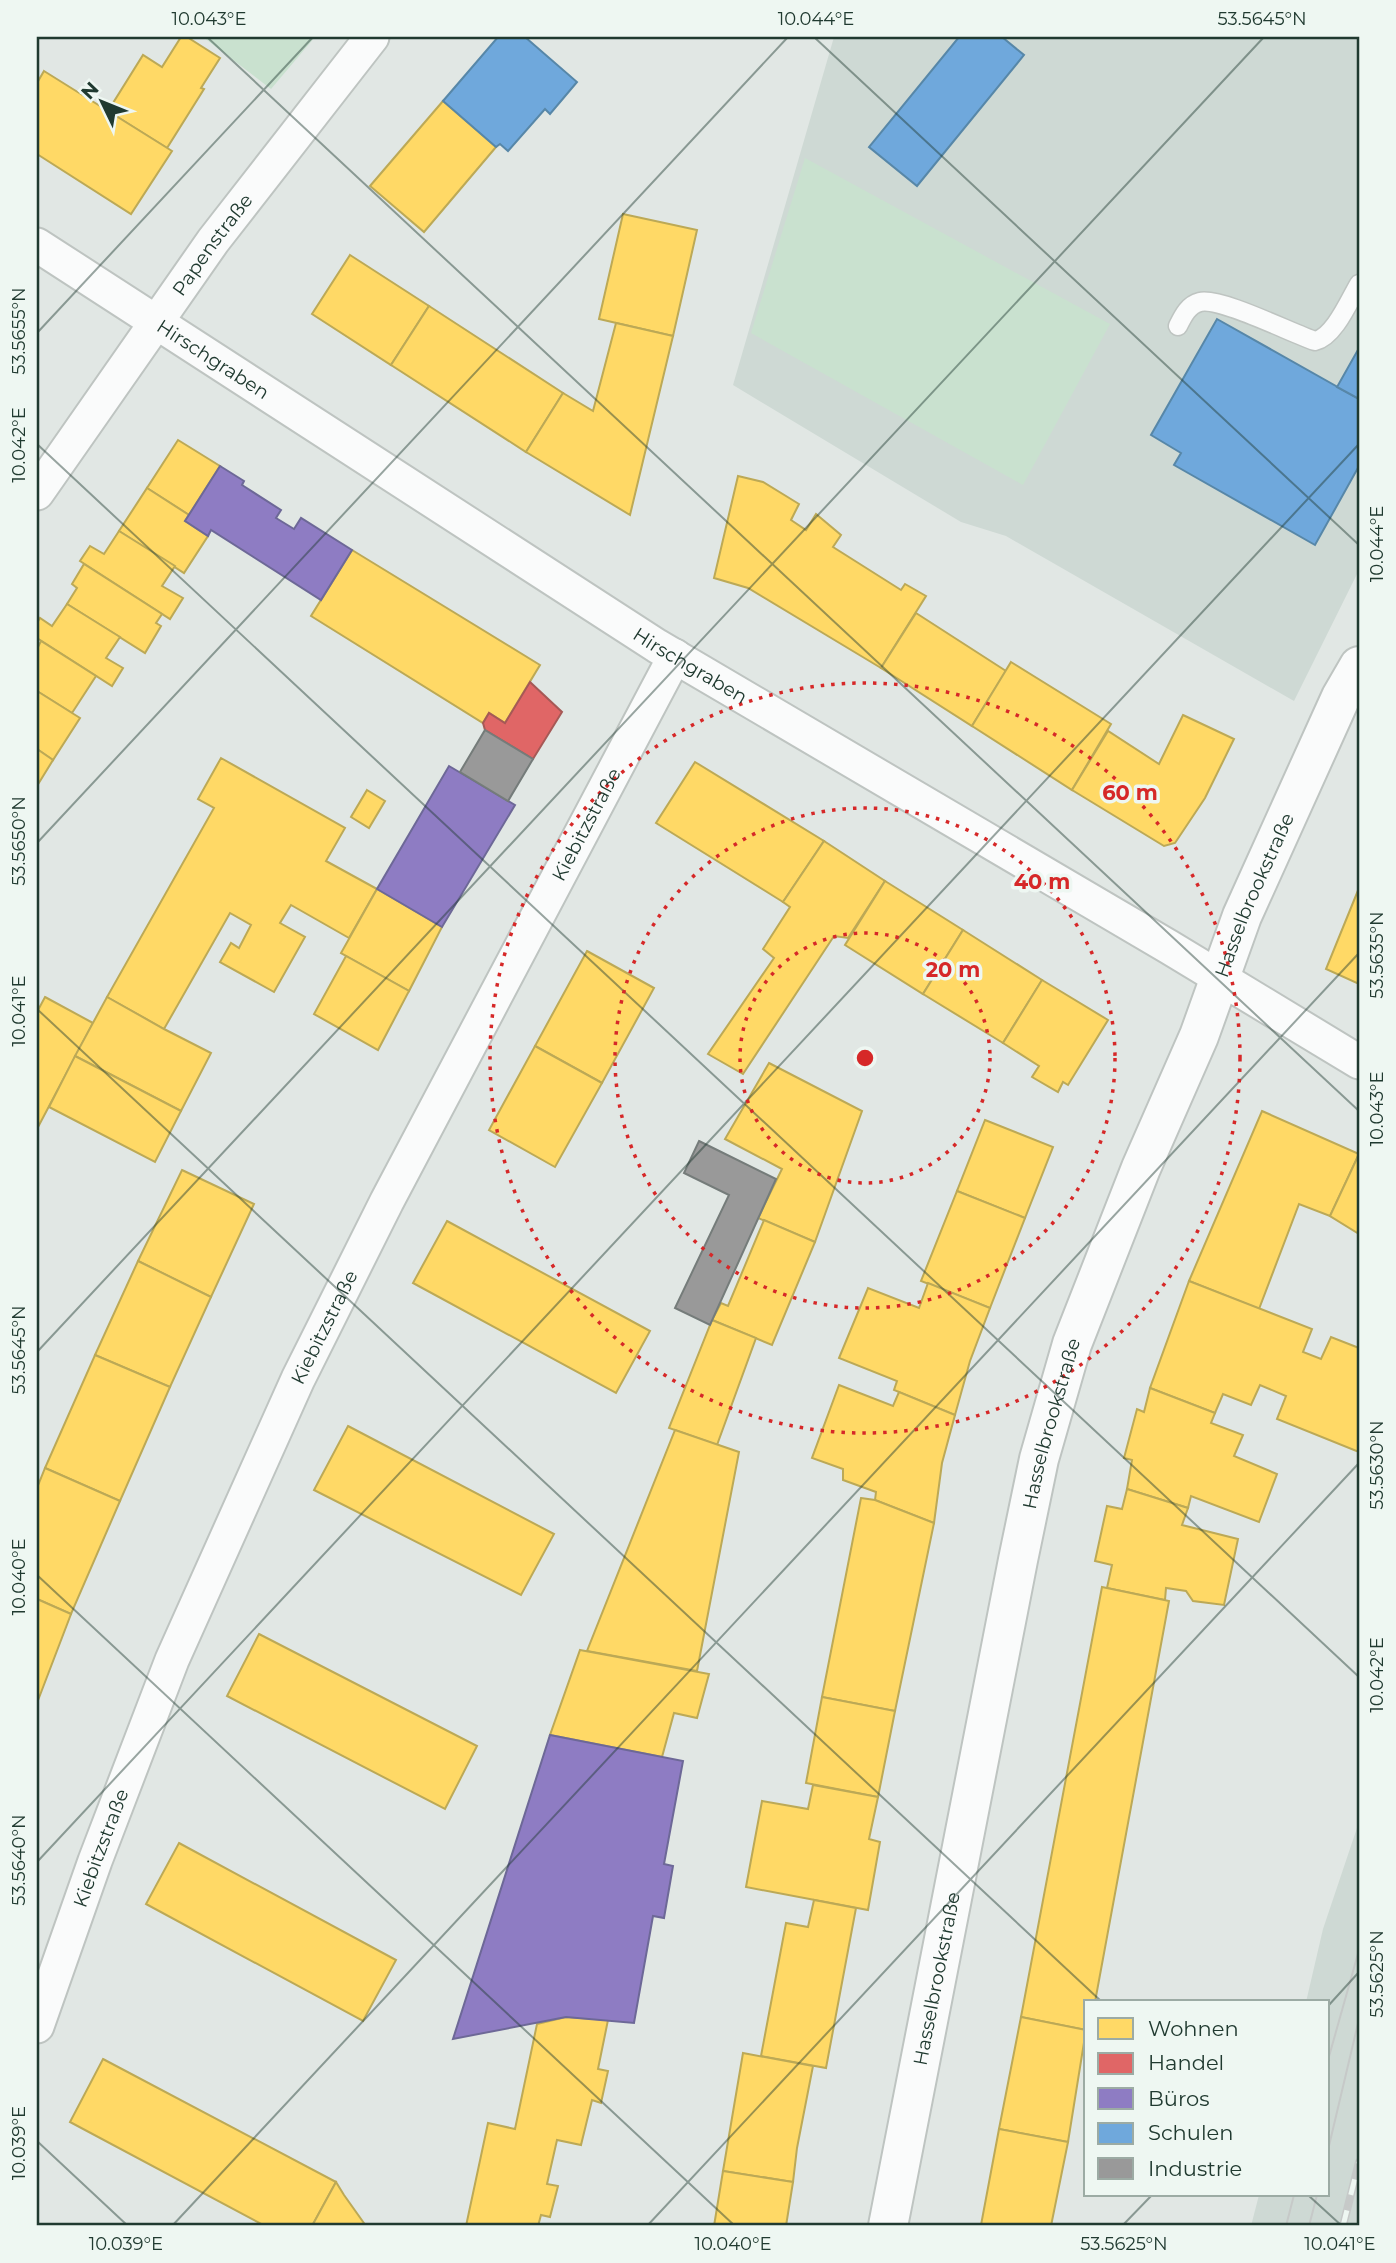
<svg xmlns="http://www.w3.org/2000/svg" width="1396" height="2263" viewBox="0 0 1396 2263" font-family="Montserrat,sans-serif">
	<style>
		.built { fill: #ced9d4 }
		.green { fill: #c9e1cf }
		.homes { fill: #ffd966; stroke: #bca956; stroke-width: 2 }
		.shops { fill: #e06666; stroke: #a65956; stroke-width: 2 }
		.offices { fill: #8e7cc3; stroke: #6d6897; stroke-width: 2 }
		.schools { fill: #6fa8dc; stroke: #5787a8; stroke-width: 2 }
		.industry { fill: #999; stroke: #757c7a; stroke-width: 2 }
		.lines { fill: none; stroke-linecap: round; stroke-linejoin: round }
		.service-casing { stroke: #bec4c1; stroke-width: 21 }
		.minor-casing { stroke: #bec4c1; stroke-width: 37 }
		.tertiary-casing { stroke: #bec4c1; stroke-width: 42 }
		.service { stroke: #fafbfb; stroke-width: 18 }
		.minor { stroke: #fafbfb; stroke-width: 33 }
		.tertiary { stroke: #fafbfb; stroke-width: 38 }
		.tram { stroke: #c6c9c8; stroke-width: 2 }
		.rail-casing { stroke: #c6c9c8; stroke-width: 8 }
		.rail { stroke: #eef7f2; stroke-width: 5; stroke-dasharray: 16; stroke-linecap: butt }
		.ticks { fill: none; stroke: #203a30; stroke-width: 2; stroke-opacity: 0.45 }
		.ring { fill: none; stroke: #d62828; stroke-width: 3.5; stroke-dasharray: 3.5 7 }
		.labels { text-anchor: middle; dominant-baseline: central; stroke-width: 7; stroke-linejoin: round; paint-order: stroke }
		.street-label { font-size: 19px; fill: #203a30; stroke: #eef7f2 }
		.centre { fill: #d62828; stroke: #eef7f2; stroke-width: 3.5 }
		.ring-label { font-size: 21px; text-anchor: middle; font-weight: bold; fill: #d62828; stroke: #eef7f2; stroke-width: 7; stroke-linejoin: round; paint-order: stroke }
		.neatline { fill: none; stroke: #203a30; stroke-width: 2.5 }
		.ticks-label { font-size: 18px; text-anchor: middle; fill: #203a30 }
	</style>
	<rect width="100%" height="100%" fill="#e1e7e4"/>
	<!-- built -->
	<g class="built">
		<polygon points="834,37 1359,37 1359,570 1294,701 1006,536 961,522 733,385"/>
		<polygon points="1359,1822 1359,2226 1251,2226 1259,2195 1328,2195 1328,2002 1306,2002 1323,1929"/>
	</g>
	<!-- green -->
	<g class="green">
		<polygon points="203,37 315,37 271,89"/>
		<polygon points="805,158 1110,324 1023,485 751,333"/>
	</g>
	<!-- homes -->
	<g class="homes">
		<polygon points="181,37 187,37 220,58 201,88 204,89 167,148 108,111 143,55 162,67"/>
		<polygon points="44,71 172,151 131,214 37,154 37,83"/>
		<polygon points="443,101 496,147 424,232 370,186"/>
		<polygon points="623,214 697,230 673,336 599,319"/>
		<polygon points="350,255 429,306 391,365 312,314"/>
		<polygon points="429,306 563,393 526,452 391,365"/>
		<polygon points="616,323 673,336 630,515 526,452 563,393 593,411"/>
		<polygon points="178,440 220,466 189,515 147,488"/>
		<polygon points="738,476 763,482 799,504 791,520 806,530 816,514 841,535 833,547 901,590 905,584 926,596 881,668 748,588 714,578"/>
		<polygon points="147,488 189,515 185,521 208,536 184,573 119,531"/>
		<polygon points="119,531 175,566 162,586 183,598 170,619 80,561 90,546 104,554"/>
		<polygon points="352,550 540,665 505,723 489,713 483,723 311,616"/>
		<polygon points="84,564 162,614 156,623 161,626 145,653 67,604 77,588 72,584"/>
		<polygon points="67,604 120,637 106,658 123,668 112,686 37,638 37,623 40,618 52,626"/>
		<polygon points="916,613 1006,671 972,726 881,668"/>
		<polygon points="41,641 96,676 72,713 37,691 37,649"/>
		<polygon points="1011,662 1111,724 1072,790 972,726"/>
		<polygon points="37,691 80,718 53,760 37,749"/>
		<polygon points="1183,715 1234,739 1205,798 1175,843 1164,846 1072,790 1108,731 1159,764"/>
		<polygon points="37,749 53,760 37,786"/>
		<polygon points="221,758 345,828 326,861 377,889 349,938 291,905 280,923 305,937 274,992 220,962 231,943 239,948 251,925 230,913 164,1029 107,997 214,808 198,799"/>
		<polygon points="695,762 824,841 783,902 656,823"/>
		<polygon points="367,790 385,801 369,828 351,817"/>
		<polygon points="824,841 885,881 848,938 834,936 743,1074 708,1054 774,958 763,949 790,907 783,902"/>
		<polygon points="885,881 963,930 923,994 845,945"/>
		<polygon points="1359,888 1359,984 1326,969"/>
		<polygon points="377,889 442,927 409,991 341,953"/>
		<polygon points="963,930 1042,980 1003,1043 923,994"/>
		<polygon points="587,951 654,988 602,1083 535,1046"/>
		<polygon points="346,956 409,991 378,1050 314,1014"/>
		<polygon points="1042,980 1108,1020 1068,1085 1063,1082 1058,1092 1032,1077 1039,1066 1003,1043"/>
		<polygon points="45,997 93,1023 37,1129 37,1012"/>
		<polygon points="107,997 164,1029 211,1053 181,1111 75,1056"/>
		<polygon points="535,1046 602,1083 555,1167 489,1130"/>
		<polygon points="75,1056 181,1111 155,1162 49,1107"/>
		<polygon points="769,1063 862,1111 815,1242 758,1218 782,1169 725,1139"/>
		<polygon points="1262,1111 1359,1154 1330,1216 1299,1204 1259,1309 1189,1281"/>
		<polygon points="985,1120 1053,1147 1025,1218 957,1191"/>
		<polygon points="1359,1154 1359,1234 1330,1216"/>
		<polygon points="182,1170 254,1204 211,1297 138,1261"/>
		<polygon points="957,1191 1025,1218 990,1308 921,1281"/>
		<polygon points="764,1220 815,1242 772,1345 712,1320 721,1303 728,1306"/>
		<polygon points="447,1221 650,1331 616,1393 413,1283"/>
		<polygon points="138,1261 211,1297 170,1387 95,1355"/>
		<polygon points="1189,1281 1312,1329 1303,1352 1321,1359 1331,1337 1359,1348 1359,1452 1277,1419 1286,1396 1260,1385 1251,1405 1223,1394 1215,1413 1150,1388"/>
		<polygon points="928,1283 990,1308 970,1361 955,1415 894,1390 897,1381 839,1358 868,1288 919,1308"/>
		<polygon points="712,1320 756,1338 717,1445 669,1428"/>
		<polygon points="95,1355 170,1387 120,1501 45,1468"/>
		<polygon points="839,1385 893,1406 899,1392 955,1415 942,1463 934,1523 875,1500 876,1492 843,1480 843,1469 812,1458"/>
		<polygon points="1150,1388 1215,1413 1211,1423 1243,1435 1234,1456 1277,1474 1259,1522 1191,1496 1188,1508 1127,1489 1132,1460 1124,1458 1137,1409 1144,1412"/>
		<polygon points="348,1426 554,1534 521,1595 314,1490"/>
		<polygon points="675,1430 739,1452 697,1671 587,1651"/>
		<polygon points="45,1468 120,1501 71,1614 37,1599 37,1488"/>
		<polygon points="1127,1489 1188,1508 1182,1525 1238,1539 1224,1605 1193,1601 1186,1591 1166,1588 1165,1600 1107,1588 1112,1565 1095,1561 1107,1506 1122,1509"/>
		<polygon points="861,1498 875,1500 934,1523 895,1711 822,1697"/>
		<polygon points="1102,1587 1169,1601 1095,2002 1086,2002 1086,2030 1021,2017"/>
		<polygon points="37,1599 71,1614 37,1703"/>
		<polygon points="259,1634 477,1746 445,1809 227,1696"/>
		<polygon points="580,1650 709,1674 697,1718 674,1713 662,1757 550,1735"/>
		<polygon points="822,1697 895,1711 878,1797 806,1783"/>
		<polygon points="813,1785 878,1797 869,1839 880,1842 868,1910 746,1887 762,1801 808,1809"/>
		<polygon points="179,1843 396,1960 363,2021 146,1904"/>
		<polygon points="814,1900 856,1908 826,2068 761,2056 786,1923 808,1927"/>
		<polygon points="566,2017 608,2020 598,2069 608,2071 601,2103 592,2100 581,2145 557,2140 547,2184 558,2186 550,2217 541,2215 538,2226 466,2226 488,2123 515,2129 537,2024"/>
		<polygon points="1021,2017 1086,2030 1068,2142 999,2129"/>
		<polygon points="743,2053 813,2066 797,2148 793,2182 723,2171"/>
		<polygon points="103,2059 336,2182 312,2226 265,2226 70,2122"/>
		<polygon points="999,2129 1068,2142 1051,2226 981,2225"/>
		<polygon points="723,2171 793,2182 786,2226 714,2226"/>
		<polygon points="336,2182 344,2195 366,2226 312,2226"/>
	</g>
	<!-- shops -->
	<polygon class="shops" points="530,682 562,712 533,759 485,730 483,723 489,713 505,723"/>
	<!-- offices -->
	<g class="offices">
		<polygon points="220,466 244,481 242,485 281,510 276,518 294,529 301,518 352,550 321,600 211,530 208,536 185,521"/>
		<polygon points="449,766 515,805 442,927 377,889"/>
		<polygon points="550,1735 683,1761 664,1864 673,1866 664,1918 653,1916 634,2023 566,2017 453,2039"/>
	</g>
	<!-- schools -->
	<g class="schools">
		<polygon points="498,37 525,37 577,82 550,114 545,109 508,151 500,144 496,147 443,101"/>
		<polygon points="959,37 1002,37 1024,55 917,186 869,147"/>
		<polygon points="1217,319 1359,399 1359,466 1315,545 1174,465 1181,453 1151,435"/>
		<polygon points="1359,348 1359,399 1337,387"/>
	</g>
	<!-- industry -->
	<g class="industry">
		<polygon points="485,730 533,759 508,801 460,772"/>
		<polygon points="699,1141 776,1179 710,1325 675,1308 729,1195 684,1173"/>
	</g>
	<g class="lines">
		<!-- service casing -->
		<g class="service-casing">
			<path id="service" d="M1178,326C1183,316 1188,305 1200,302C1220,297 1291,333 1315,341C1334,337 1349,301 1359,284"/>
		</g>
		<!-- minor casing -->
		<g class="minor-casing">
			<g id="minor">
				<path id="s1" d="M37,245L657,646L1169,947L1359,1062"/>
				<path id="s2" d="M37,493L213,241L372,37"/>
				<path id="s3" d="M37,2026L95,1861L172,1660L298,1379L387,1201L675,656"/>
			</g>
		</g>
		<!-- tertiary casing -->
		<g class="tertiary-casing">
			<g id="tertiary">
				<path id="s4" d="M888,2226L1018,1560L1039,1459L1072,1344L1141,1168L1199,1036L1242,916L1341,697L1359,666"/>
			</g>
		</g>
		<!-- service -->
		<use href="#service" class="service"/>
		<!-- minor -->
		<use href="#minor" class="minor"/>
		<!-- tertiary -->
		<use href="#tertiary" class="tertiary"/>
		<!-- tram -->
		<g class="tram">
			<polyline points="1328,2060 1359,1950"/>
			<polyline points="1328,2150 1359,2019"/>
			<polyline points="1286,2226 1294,2195"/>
			<polyline points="1309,2226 1317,2195"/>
		</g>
		<!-- rail casing -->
		<g class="rail-casing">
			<polyline id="rail" points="1343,2226 1359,2162"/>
		</g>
		<!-- rail -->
		<use href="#rail" class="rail"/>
	</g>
	<!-- ticks -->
	<path class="ticks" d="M207,37L1359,1111M814,37L1359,545M37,333L313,37M37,444L1359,1677M37,843L788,37M37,1009L1102,2002M37,1352L1264,37M37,1575L735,2226M37,1862L1359,444M1328,2006L1359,1972M37,2141L128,2226M1308,2195L1342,2226M172,2226L1359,953M647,2226L1359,1463M1122,2226L1152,2195"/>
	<!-- distance rings -->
	<g class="ring">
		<circle cx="865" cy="1058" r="125"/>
		<circle cx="865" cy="1058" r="250"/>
		<circle cx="865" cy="1058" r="375"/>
	</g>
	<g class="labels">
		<!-- street labels -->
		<g class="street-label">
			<text stroke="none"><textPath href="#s2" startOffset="304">Papenstraße</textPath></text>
			<text stroke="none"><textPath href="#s1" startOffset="210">Hirschgraben</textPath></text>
			<text stroke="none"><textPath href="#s1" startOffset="777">Hirschgraben</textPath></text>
			<text stroke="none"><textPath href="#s3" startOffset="1323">Kiebitzstraße</textPath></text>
			<text stroke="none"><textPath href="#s4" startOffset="1386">Hasselbrookstraße</textPath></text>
			<text stroke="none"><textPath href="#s3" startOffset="756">Kiebitzstraße</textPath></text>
			<text stroke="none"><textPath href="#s4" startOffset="819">Hasselbrookstraße</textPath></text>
			<text stroke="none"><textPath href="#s3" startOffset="189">Kiebitzstraße</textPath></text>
			<text stroke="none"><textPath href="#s4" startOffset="252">Hasselbrookstraße</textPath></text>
		</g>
	</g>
	<circle cx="865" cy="1058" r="10" class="centre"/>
	<g class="ring-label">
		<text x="1130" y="800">60 m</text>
		<text x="1042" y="889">40 m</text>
		<text x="953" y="977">20 m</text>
	</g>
	<!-- border -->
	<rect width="1396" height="2263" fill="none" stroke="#eef7f2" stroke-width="77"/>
	<!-- legend -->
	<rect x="1084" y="2000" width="245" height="196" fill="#eef7f2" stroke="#9caba4" stroke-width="2"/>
	<rect x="1098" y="2018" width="35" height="21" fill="#ffd966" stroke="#9caba4" stroke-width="2"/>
	<text x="1148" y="2036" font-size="21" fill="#203a30">Wohnen</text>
	<rect x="1098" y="2053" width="35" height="21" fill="#e06666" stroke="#9caba4" stroke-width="2"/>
	<text x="1148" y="2070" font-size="21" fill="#203a30">Handel</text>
	<rect x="1098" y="2088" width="35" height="21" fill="#8e7cc3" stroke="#9caba4" stroke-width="2"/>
	<text x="1148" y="2106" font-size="21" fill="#203a30">Büros</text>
	<rect x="1098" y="2123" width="35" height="21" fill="#6fa8dc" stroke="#9caba4" stroke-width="2"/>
	<text x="1148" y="2140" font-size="21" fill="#203a30">Schulen</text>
	<rect x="1098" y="2158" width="35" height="21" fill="#999999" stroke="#9caba4" stroke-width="2"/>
	<text x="1148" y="2176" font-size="21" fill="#203a30">Industrie</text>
	<!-- north arrow -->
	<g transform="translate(102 102) rotate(313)" stroke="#eef7f2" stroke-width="5" paint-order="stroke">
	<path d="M0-5L12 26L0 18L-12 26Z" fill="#203a30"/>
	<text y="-10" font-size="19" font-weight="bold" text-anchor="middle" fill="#203a30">N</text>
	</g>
	<rect x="38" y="38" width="1320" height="2186" class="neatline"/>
	<g class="ticks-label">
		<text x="209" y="25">10.043°E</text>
		<text x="816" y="25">10.044°E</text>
		<text x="1262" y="25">53.5645°N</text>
		<text transform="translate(19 331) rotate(-90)" y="6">53.5655°N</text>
		<text transform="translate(19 445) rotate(-90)" y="6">10.042°E</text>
		<text transform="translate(1377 544) rotate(-90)" y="6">10.044°E</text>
		<text transform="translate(19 841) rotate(-90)" y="6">53.5650°N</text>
		<text transform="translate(1377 955) rotate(-90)" y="6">53.5635°N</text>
		<text transform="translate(19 1011) rotate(-90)" y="6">10.041°E</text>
		<text transform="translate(1377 1109) rotate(-90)" y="6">10.043°E</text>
		<text transform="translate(19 1350) rotate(-90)" y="6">53.5645°N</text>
		<text transform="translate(1377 1465) rotate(-90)" y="6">53.5630°N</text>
		<text transform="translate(19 1577) rotate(-90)" y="6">10.040°E</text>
		<text transform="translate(1377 1675) rotate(-90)" y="6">10.042°E</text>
		<text transform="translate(19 1860) rotate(-90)" y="6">53.5640°N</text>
		<text transform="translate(1377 1974) rotate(-90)" y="6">53.5625°N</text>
		<text transform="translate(19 2143) rotate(-90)" y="6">10.039°E</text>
		<text x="126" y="2250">10.039°E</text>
		<text x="733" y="2250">10.040°E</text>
		<text x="1124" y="2250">53.5625°N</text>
		<text x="1340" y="2250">10.041°E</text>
	</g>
</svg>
